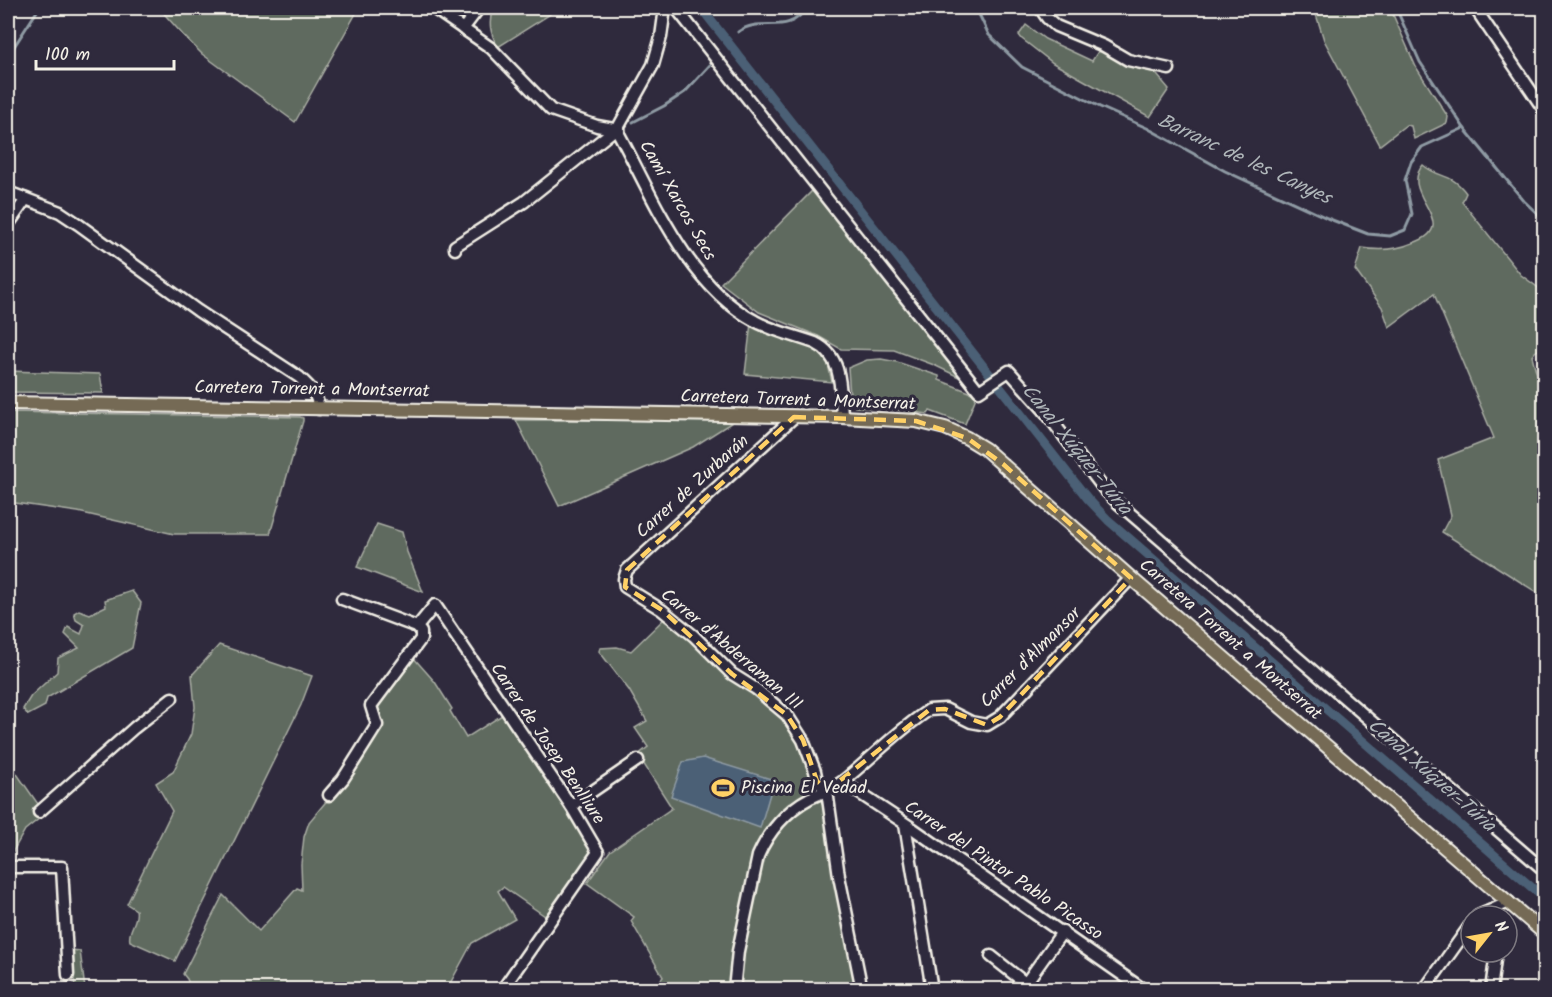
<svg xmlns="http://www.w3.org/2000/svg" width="1552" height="997" viewBox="0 0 1552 997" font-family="Kalam,sans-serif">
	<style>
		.green { fill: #5f6a5f; stroke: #aaaea4; stroke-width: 1.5 }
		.water { fill: #4b6176; stroke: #8f9ba4; stroke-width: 1.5 }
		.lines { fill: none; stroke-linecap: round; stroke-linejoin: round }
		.stream { stroke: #8f9ba4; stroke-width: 3 }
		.canal { stroke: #4b6176; stroke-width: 9 }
		.minor-casing { stroke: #f4f1e8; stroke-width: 15 }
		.major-casing { stroke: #f4f1e8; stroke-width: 16 }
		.minor { stroke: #2f2a3d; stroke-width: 10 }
		.major { stroke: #746b55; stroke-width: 12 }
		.marked { fill: none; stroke: #ffd166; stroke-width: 4.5; stroke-dasharray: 12 8; stroke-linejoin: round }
		.labels { text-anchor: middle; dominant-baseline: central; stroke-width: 6; stroke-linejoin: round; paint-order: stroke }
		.street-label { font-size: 18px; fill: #f4f1e8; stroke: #2f2a3d }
		.poi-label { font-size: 18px; fill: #f4f1e8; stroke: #2f2a3d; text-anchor: start }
		.water-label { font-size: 20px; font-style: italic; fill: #b0b7ba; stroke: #2f2a3d }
	</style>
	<rect width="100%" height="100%" fill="#2f2a3d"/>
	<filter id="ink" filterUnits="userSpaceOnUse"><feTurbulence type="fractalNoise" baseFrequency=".0167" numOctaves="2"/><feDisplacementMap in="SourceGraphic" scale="12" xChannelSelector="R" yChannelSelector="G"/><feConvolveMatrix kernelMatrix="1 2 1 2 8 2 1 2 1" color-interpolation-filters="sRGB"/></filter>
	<g filter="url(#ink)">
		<!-- green -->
		<g class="green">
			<polygon points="159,8 359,8 295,122 202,54 183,35"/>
			<path d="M493,8H557L549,15L498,47C490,33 488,23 493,8Z"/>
			<path d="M1035,8L1153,70L1169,89L1150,117L1053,63L1022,39L1019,35L1026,25L1045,39L1092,61L1099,50C1077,37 1045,33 1035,8Z"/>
			<polygon points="1314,8 1390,8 1416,67 1448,117 1447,123 1414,139 1411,126 1406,125 1380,145 1324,40"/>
			<path d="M1423,165C1439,179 1451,172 1466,193L1462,202L1521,275L1544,292V346L1535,352L1532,356L1536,371L1544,387V597L1442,532L1451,515L1438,460L1494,438L1434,294L1389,327L1382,307L1355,270L1362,248C1380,251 1396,250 1413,243C1465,225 1397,194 1423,165Z"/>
			<polygon points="813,190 962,377 961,378 934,365 894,350 841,349 818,336 759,312 721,283"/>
			<polygon points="751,323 816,349 827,360 832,382 745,374"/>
			<polygon points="881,359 897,362 939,376 939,380 977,395 965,424 930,411 928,414 892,409 855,407 850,396 848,368 867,360"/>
			<polygon points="8,371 100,374 103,393 8,392"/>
			<polygon points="8,412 300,417 303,418 303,421 270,534 174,534 78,512 8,502"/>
			<polygon points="516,420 724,420 734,421 693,447 559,506"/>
			<polygon points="377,524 402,532 407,552 423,592 357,567"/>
			<polygon points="132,591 141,603 132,648 47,698 45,706 28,715 23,709 31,696 57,672 58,658 79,648 65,634 68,627 81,634 84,625 76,620 74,613 79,610 90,614 106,606 105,600"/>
			<polygon points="667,616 787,715 827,791 863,989 653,989 663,977 631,921 634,917 587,883 610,851 672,808 638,755 648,747 635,728 647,721 629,690 599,651 600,648 617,647 631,651"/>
			<path d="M219,645L312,676L301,705L175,961L130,941C127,930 139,921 136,910L127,904L172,811L156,783L173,772L191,734L195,707L192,675Z"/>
			<polygon points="412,656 435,682 452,709 450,711 466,738 502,715 589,845 590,854 545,916 503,887 498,891 515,919 472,943 447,989 191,989 187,979 183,974 223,895 259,931 297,888 302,890 301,864 304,837 309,822 329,798 379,727 376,707"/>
			<polygon points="8,761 45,814 25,830 12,853 8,857"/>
			<polygon points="71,950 80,951 85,989 75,989"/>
		</g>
		<!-- water -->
		<polygon class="water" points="703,758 774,780 760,828 671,796 683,762"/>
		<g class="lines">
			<!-- stream -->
			<g class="stream">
				<polyline points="976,8 989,35 1022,67 1100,107 1147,128 1225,171 1327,218 1368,234 1390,236 1405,230 1412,214 1405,180 1411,162 1422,147 1464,128"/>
				<polyline points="1396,8 1420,62 1464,128 1524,201 1544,220"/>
				<path d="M738,32C761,15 788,37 806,8"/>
				<polyline points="8,56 39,8"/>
				<polyline points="633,122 664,106 685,92 710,65"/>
			</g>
			<!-- canal -->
			<polyline class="canal" points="701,8 1088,499 1108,520 1544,898"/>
			<!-- minor casing -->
			<g class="minor-casing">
				<g id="minor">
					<polyline points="433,8 491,48 551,110 597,126 619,130"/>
					<path d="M665,8L661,37L653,65L619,126V134C653,197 688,286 755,321C773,331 796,336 815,343C844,357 840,390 842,417"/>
					<polyline points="676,8 979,391 1009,371 1043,409 1104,489 1118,503 1544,870"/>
					<polyline points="1040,8 1047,18 1056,26 1104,46 1128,60 1169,69"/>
					<polyline points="1475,8 1544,110"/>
					<polyline points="463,29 479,8"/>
					<path d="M8,192L60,212L78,224L198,311L299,377C310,387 317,393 319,409"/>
					<polyline points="8,225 26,199"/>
					<polyline points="455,249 455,246 524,202 614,130"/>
					<polyline points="794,417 627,570 624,579 625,587 662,610 694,636 732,674 756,689 787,715 803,740 815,771 817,781 827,791 839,876 862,990"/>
					<polyline points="342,599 417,627 435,605 571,806 598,852 502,990"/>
					<polyline points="840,784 847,785 912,828 1144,990"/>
					<polyline points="329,795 343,779 377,725 371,706 421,639 421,632 417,627"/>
					<polyline points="571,806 638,760"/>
					<polyline points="39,812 134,728 172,698"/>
					<polyline points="905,824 932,990"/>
					<polyline points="8,867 62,867 68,975"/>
					<polyline points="1478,916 1509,902"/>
					<polyline points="991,956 1034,990"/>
					<path d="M734,990L738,951L758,856C768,832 787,810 810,798C821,793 833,789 843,781C872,758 898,730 929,710L945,709L971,722L987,725L1000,717L1131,578"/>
					<polyline points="1021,990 1063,931"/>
					<polyline points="1424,990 1471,924"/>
					<polyline points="1491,990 1496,952"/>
				</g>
			</g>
			<!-- major casing -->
			<g class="major-casing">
				<polyline id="major" points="8,403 842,417 916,421 945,428 967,438 985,449 1131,578 1544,933"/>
			</g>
			<!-- minor -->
			<use href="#minor" class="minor"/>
			<!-- major -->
			<use href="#major" class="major"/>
		</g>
	</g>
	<!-- marked area -->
	<path class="marked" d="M794,417L916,421L967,438L1003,464L1131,578L1000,717L987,725L945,709L929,710L827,791L817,781L803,740L787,715L732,674L662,610L625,587L627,570Z"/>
	<!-- icons -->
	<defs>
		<g id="stadium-bare" transform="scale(1.8)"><path d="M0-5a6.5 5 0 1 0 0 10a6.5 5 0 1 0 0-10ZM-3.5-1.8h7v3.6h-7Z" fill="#ffd166" stroke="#2f2a3d" stroke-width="2.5" paint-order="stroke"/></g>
	</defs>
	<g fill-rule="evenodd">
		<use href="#stadium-bare" x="723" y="788"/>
	</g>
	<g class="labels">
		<!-- street labels -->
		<g class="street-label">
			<text transform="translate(677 201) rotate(60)">Camí Xarcos Secs</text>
			<text transform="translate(312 390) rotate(1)">Carretera Torrent a Montserrat</text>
			<text transform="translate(798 401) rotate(2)">Carretera Torrent a Montserrat</text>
			<text transform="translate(693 487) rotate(-42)">Carrer de Zurbarán</text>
			<text transform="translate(1230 640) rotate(41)">Carretera Torrent a Montserrat</text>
			<text transform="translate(731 650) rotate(40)">Carrer d'Abderraman III</text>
			<text transform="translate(1031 658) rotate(-45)">Carrer d'Almansor</text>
			<text transform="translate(547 744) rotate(56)">Carrer de Josep Benlliure</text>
			<text transform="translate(1003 871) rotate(34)">Carrer del Pintor Pablo Picasso</text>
		</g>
		<!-- poi labels -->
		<g class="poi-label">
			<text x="741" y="788">Piscina El Vedad</text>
		</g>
		<!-- water labels -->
		<g class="water-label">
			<text transform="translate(1244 160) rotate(25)">Barranc de les Canyes</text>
			<text transform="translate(1076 450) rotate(51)">Canal Xúquer-Túria</text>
			<text transform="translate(1431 776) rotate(41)">Canal Xúquer-Túria</text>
		</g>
	</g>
	<!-- margin -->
	<rect width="1552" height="997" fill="none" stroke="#2f2a3d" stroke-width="30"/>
	<rect x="15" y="15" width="1522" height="967" fill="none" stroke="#f4f1e8" stroke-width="2" filter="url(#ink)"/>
	<!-- north arrow -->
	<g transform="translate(1489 934) rotate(59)"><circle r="28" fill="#2f2a3d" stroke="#7e7a81" stroke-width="1.5"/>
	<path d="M0-4.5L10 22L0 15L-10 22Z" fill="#ffd166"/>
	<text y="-9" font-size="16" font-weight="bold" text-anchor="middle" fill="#f4f1e8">N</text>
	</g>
	<!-- scale -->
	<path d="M36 60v9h138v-9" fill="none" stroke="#f4f1e8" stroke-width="3"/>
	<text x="45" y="60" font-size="18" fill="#f4f1e8" stroke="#2f2a3d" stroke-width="4.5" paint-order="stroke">100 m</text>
</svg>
